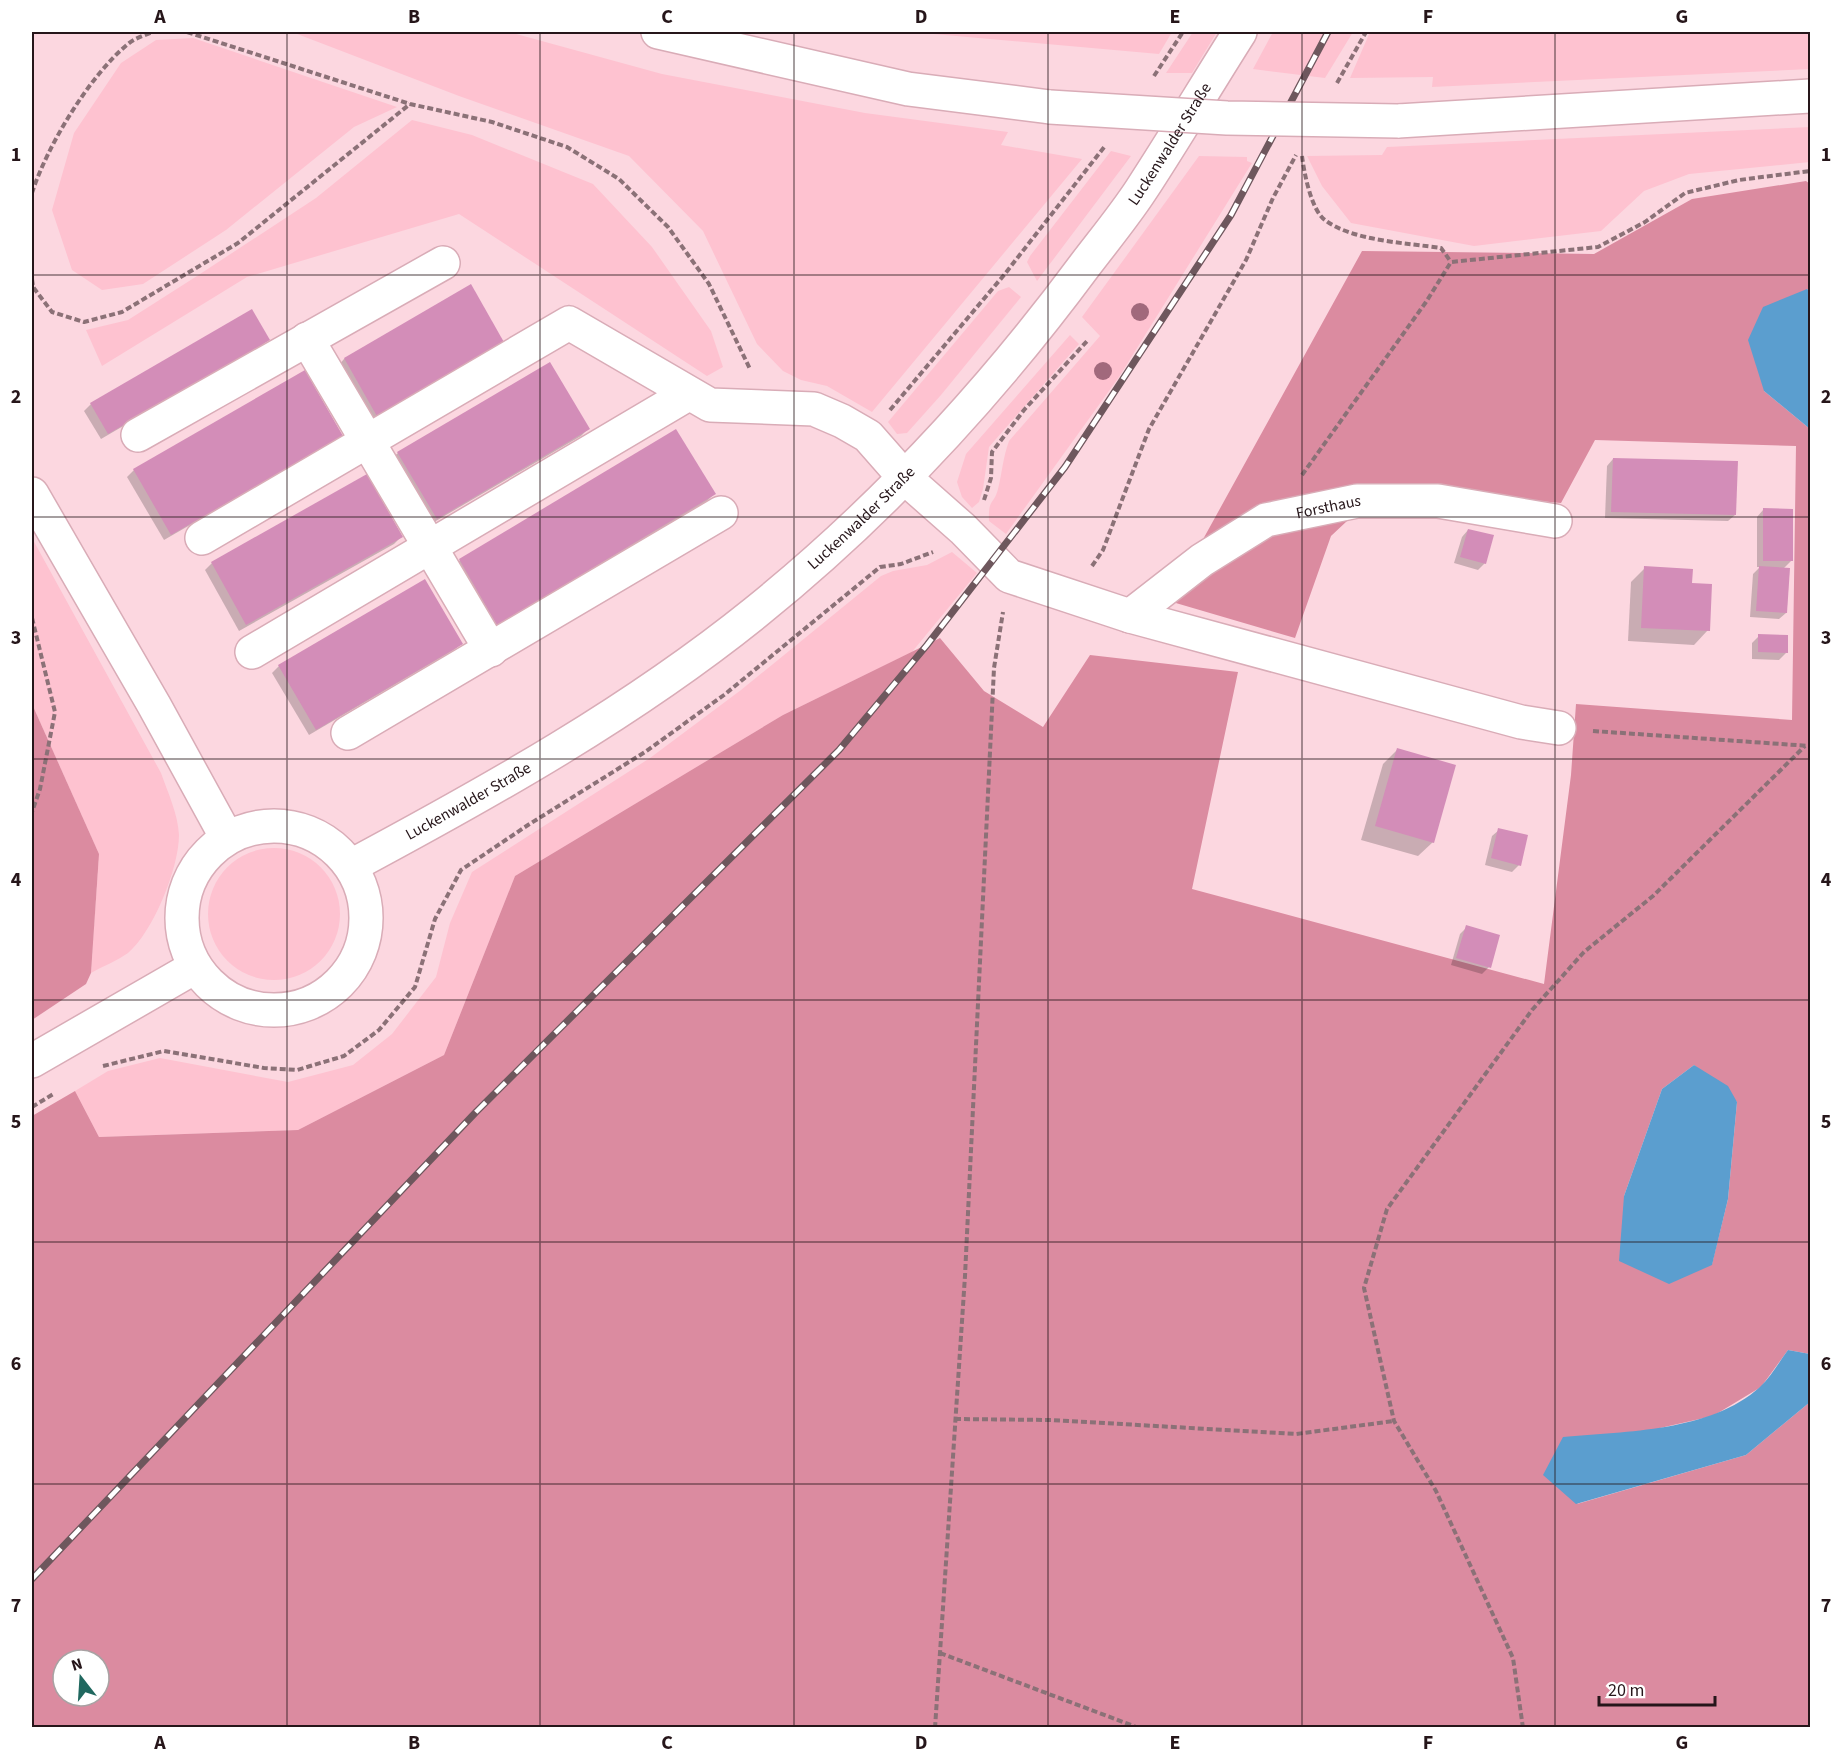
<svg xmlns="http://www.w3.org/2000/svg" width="1842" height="1759" viewBox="0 0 1842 1759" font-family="'Source Sans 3',sans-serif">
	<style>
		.green { fill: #fec2d0 }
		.forest { fill: #db8ba0; fill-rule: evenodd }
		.water { fill: #5b9ecf }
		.shadow { fill: #0003 }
		.building { fill: #d38db8 }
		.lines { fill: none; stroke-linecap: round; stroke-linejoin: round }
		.minor-casing { stroke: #d9acb7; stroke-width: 36 }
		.major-casing { stroke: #d9acb7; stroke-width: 36 }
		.path { stroke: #8b7177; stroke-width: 4; stroke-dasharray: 6 3; stroke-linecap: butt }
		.minor { stroke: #fff; stroke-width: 33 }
		.major { stroke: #fff; stroke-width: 33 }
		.rail-casing { stroke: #6e575d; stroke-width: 7 }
		.rail { stroke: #fff; stroke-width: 4.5; stroke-dasharray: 14; stroke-linecap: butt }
		.major-bridge-casing { stroke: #d9acb7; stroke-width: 36; stroke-linecap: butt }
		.major-bridge { stroke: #fff; stroke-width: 33 }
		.tree { fill: #a1697c }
		.grid { fill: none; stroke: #26161a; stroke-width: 1.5; stroke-opacity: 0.55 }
		.labels { text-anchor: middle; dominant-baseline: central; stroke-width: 4.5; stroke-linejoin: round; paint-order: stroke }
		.street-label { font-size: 16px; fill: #26161a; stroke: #fff }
		.neatline { fill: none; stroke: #26161a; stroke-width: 2 }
		.grid-label { font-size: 20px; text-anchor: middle; font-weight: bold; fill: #26161a }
	</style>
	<rect width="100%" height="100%" fill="#fcd7e0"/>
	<!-- green -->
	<g class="green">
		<polygon points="292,32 509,32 662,74 865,113 1008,132 1001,145 1082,159 872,412 827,386 801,380 783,371 757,344 703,231 629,156 459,96"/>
		<polygon points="911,32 1172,32 1159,54"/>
		<polygon points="1193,32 1217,32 1192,73 1166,73"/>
		<polygon points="1273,32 1353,32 1325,78 1253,69"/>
		<polygon points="1370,32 1810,32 1810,69 1432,87 1433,77 1350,78"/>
		<polygon points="193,38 397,107 354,127 226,230 143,284 102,290 72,270 52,210 74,133 121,63 156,40"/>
		<polygon points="412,120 472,135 593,184 652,247 711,331 723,367 707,376 459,214 247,277 102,366 86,330 128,320 197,276 316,198"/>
		<polygon points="1810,127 1810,162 1689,174 1644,191 1601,231 1474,246 1351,223 1322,186 1307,156 1382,155 1387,147"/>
		<polygon points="1111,151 1131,156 1037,281 1027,262 1030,256"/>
		<path d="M1199,156L1247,157V161L1252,163L1119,377L1006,534L989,521C988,498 994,505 998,489C1002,473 1003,457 1009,441L1100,336L1082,317Z"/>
		<polygon points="1009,287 1021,297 941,395 907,433 897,434 888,422 998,291"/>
		<polygon points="1070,335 1079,344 989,447 983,489 979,502 972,508 962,497 957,482 966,454"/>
		<path d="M32,538L161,773C168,793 178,814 179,835C179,868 153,932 128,953C117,961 103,966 91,973L99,854L32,704Z"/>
		<polygon points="952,552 977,573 912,652 783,715 515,876 444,1055 298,1130 99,1137 75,1091 108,1071 160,1058 288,1082 353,1065 392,1034 436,977 450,923 472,872 650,758 741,690 881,576 893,571 927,565"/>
		<circle cx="274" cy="914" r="66"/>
	</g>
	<!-- forest -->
	<g class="forest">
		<path d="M1806,181L1810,184V291L1807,289L1764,391L1810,429V1354L1788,1350L1761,1387L1713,1416L1660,1428L1577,1504L1746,1455L1810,1402V1727H32V1116L75,1091L99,1137L298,1130L444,1055L515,876L783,715L940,638L984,691L1043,727L1090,655L1238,672L1192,889L1544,984L1571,775L1576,704L1792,720L1796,446L1595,440L1561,503L1447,493L1362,507L1331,536L1295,638L1169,601L1362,251L1594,254L1692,199ZM1694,1065L1737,1102L1728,1199L1712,1264L1624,1196L1662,1089ZM63,1660H99V1696H63Z"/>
		<polygon points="32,704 99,854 91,973 86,984 32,1020"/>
	</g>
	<!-- water -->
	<g class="water">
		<polygon points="1807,289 1810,291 1810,429 1764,391 1748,340 1763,307"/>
		<polygon points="1694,1065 1728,1086 1737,1102 1728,1199 1712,1265 1669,1284 1619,1261 1624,1196 1662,1089"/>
		<path d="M1788,1350L1810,1354V1402L1746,1455L1576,1504L1543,1475L1563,1437C1627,1431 1710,1432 1760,1387C1771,1377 1779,1362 1788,1350Z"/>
	</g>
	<!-- shadow -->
	<g class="shadow">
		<polygon points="470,286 503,344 371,423 338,366 344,359"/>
		<polygon points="268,340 261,346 101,439 84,411 91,404"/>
		<polygon points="588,429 581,436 429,525 391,459 398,453"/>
		<polygon points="341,436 334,442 164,540 127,477 134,470"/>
		<polygon points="1613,459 1735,515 1728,521 1605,518 1607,466"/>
		<polygon points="367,476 401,537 394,544 239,631 205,570 212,563"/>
		<polygon points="714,494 707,501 490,631 454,567 460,560"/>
		<polygon points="1763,510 1792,560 1783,569 1786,613 1779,619 1750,617 1753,574 1760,567 1757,567 1757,517"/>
		<polygon points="1468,530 1485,563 1478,570 1454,563 1462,537"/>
		<polygon points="1645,568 1691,584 1708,630 1694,645 1628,641 1631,582"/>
		<polygon points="1759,636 1786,653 1779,660 1752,659 1752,643"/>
		<polygon points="461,644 454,650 309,735 272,673 279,666"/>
		<polygon points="1397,750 1433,842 1418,856 1361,840 1383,764"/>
		<polygon points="1499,830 1519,865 1512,872 1485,865 1492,836"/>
		<polygon points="1467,927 1489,967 1482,974 1451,965 1460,934"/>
	</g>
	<!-- building -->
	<g class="building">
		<polygon points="471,284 505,344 378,418 344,358"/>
		<polygon points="252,309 270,340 108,434 90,403"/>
		<polygon points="550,362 590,429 437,519 397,452"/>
		<polygon points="305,370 343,436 171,535 133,469"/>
		<polygon points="676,429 716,494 497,625 459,559"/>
		<polygon points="1613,458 1738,461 1736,515 1611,512"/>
		<polygon points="367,474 403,537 246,625 211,562"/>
		<polygon points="1763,508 1793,509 1793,561 1763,561"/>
		<polygon points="1468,529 1494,535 1486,564 1460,557"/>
		<polygon points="1644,566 1693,569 1692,583 1712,584 1710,631 1641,628"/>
		<polygon points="1759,566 1790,568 1787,613 1756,611"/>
		<polygon points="425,579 463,644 316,730 278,665"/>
		<polygon points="1758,634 1788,635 1788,653 1758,652"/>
		<polygon points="1397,748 1456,765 1434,843 1375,826"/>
		<polygon points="1498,828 1528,835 1521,866 1491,858"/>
		<polygon points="1466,925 1500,935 1491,968 1456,958"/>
	</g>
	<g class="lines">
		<!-- minor casing -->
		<g class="minor-casing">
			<g id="minor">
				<polyline points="307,339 491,650"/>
				<polyline points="138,435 443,263"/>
				<path id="s1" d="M202,538L569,323L710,405L814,409L842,421L868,436L904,477L963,529L1009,576L1130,616L1202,560L1266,520L1357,501H1438L1555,521"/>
				<polyline points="1130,616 1521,722 1559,728"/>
				<polyline points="252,652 688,394"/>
				<polyline points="348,733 721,513"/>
			</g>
		</g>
		<!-- major casing -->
		<g class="major-casing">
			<g id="major">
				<polyline points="658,32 908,89 1050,107"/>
				<polyline points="1398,121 1810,96"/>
				<polyline points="32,494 154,705 227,838"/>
				<circle cx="274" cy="918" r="92"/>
				<path id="s2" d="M351,866C491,791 632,712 756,612C880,512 991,392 1085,265C1104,240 1124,216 1141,190C1175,138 1207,84 1240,32"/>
				<polyline points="32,1061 195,967"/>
			</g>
		</g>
		<!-- path -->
		<g class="path">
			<polyline points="187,32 410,104 492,122 567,147 619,179 668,227 709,284 750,369"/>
			<polyline points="1154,76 1183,32"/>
			<polyline points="1337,83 1366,32"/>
			<path d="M1302,156C1304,172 1311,210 1325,220C1352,241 1408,243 1441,248L1451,262"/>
			<path d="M32,193C47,146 90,75 128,44C135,38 145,35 153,32"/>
			<polyline points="32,279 33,287 52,312 84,322 122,312 238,243 410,104"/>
			<polyline points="890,410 1004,275 1105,146"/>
			<polyline points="1302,475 1426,302 1451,262 1598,247 1645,222 1685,193 1739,180 1810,171"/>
			<polyline points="984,500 991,478 992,452 1024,410 1088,340"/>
			<polyline points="1092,566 1103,550 1149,429 1246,260 1273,198 1296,155"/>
			<polyline points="32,618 55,712 40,789 32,812"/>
			<polyline points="1593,731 1810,746"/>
			<polyline points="103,1066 164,1051 264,1068 297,1070 344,1056 379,1030 415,987 435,919 461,870 528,825 645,752 724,695 880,567 901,564 933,552"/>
			<polyline points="32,1107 55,1093"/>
			<polyline points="955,1419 1051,1420 1296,1434 1394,1421"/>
			<polyline points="940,1653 1139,1728"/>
			<polyline points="935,1728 965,1276 994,668 1003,612"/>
			<polyline points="1523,1728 1513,1658 1436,1491 1394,1421 1364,1288 1387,1209 1532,1010 1584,952 1653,896 1805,746"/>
		</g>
		<!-- minor -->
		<use href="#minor" class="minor"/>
		<!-- major -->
		<use href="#major" class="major"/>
		<!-- rail casing -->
		<g class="rail-casing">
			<polyline id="rail" points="32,1579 476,1112 839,750 927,645 1065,467 1231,215 1328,32"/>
		</g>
		<!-- rail -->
		<use href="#rail" class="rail"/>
		<!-- major-bridge casing -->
		<g class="major-bridge-casing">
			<polyline id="major-bridge" points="1050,107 1227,118 1398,121"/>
		</g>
		<!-- major-bridge -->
		<use href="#major-bridge" class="major-bridge"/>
	</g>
	<!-- trees -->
	<g class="tree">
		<circle cx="1140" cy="312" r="9"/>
		<circle cx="1103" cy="371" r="9"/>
	</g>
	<!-- grid -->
	<path class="grid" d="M287,32V1728M540,32V1728M794,32V1728M1048,32V1728M1302,32V1728M1555,32V1728M32,275H1810M32,517H1810M32,759H1810M32,1000H1810M32,1242H1810M32,1484H1810"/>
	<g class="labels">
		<!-- street labels -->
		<g class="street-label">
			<text stroke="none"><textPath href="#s2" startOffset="1106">Luckenwalder Straße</textPath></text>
			<text stroke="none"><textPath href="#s1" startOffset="1310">Forsthaus</textPath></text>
			<text stroke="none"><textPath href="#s2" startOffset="620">Luckenwalder Straße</textPath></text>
			<text stroke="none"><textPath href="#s2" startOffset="134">Luckenwalder Straße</textPath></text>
		</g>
	</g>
	<!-- border -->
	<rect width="1842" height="1759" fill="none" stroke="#ffffff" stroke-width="66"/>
	<!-- north arrow -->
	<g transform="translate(81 1678) rotate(343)"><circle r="28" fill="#ffffff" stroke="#a8a2a3" stroke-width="1.5"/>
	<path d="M0-4.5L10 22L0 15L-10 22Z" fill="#20685f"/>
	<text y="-9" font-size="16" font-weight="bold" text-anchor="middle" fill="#26161a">N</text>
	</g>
	<!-- scale -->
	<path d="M1599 1696v9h116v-9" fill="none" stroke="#26161a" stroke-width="3"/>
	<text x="1608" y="1696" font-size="18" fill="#26161a" stroke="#ffffff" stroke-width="4.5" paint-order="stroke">20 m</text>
	<rect x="33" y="33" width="1776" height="1693" class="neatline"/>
	<g class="grid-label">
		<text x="160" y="23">A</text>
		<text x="414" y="23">B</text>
		<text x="667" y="23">C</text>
		<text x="921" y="23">D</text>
		<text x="1175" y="23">E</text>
		<text x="1428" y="23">F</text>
		<text x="1682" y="23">G</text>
		<text x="16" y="161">1</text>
		<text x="1826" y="161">1</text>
		<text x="16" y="403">2</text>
		<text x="1826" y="403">2</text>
		<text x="16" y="644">3</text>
		<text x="1826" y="644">3</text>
		<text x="16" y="886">4</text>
		<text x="1826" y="886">4</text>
		<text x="16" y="1128">5</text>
		<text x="1826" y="1128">5</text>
		<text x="16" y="1370">6</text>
		<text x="1826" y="1370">6</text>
		<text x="16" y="1612">7</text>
		<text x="1826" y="1612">7</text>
		<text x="160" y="1749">A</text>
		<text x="414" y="1749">B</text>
		<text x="667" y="1749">C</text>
		<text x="921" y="1749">D</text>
		<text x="1175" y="1749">E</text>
		<text x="1428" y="1749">F</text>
		<text x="1682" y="1749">G</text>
	</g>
</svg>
